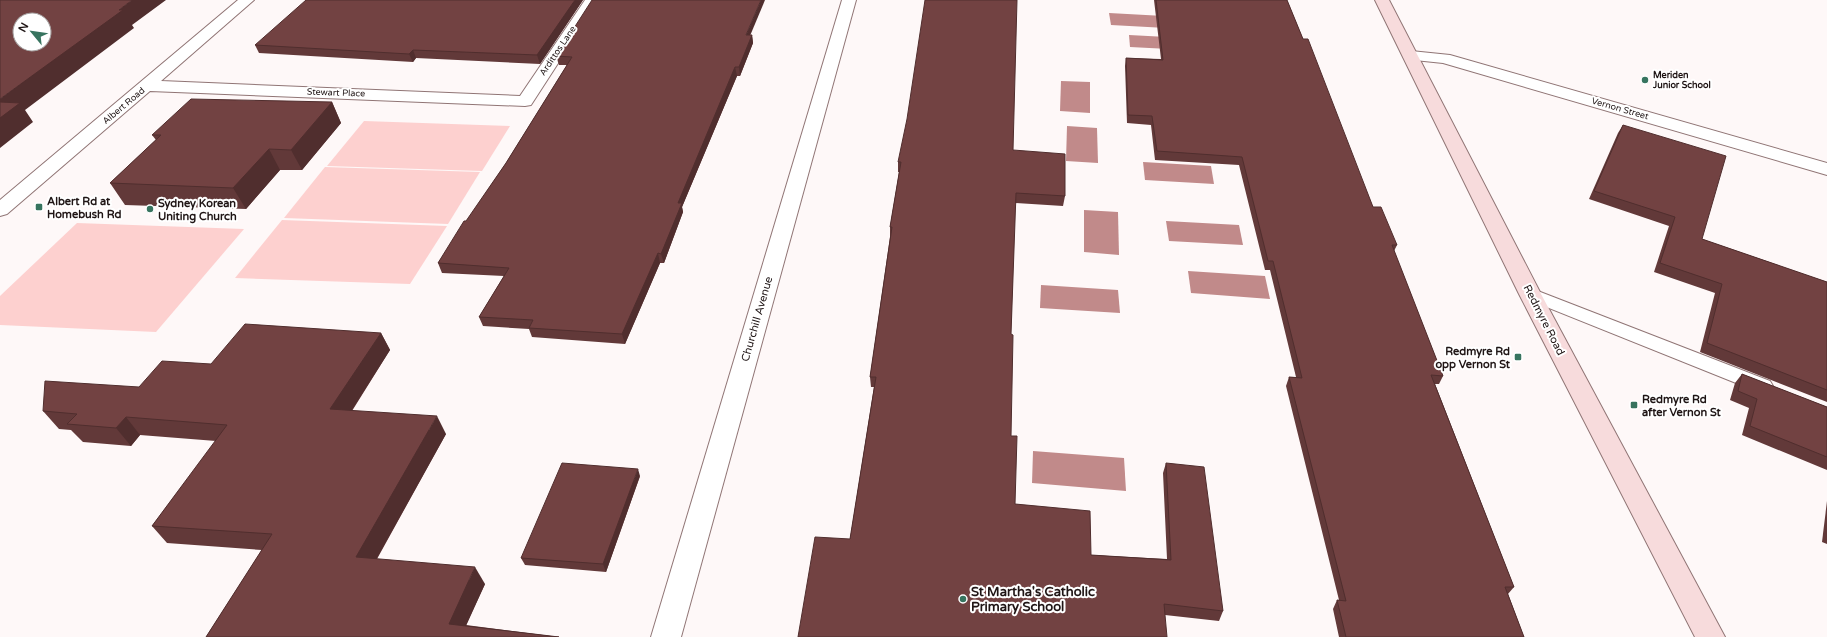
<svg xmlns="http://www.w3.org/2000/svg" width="1827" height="637" viewBox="0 0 1827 637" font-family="'Varela Round',sans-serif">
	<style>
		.green { fill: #fdd0cf }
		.water { fill: #c18a8a }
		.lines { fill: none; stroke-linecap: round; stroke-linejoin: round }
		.service-casing { stroke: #907575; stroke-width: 2 }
		.minor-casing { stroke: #907575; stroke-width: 2 }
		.secondary-casing { stroke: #907575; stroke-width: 2 }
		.service { fill: #fff; fill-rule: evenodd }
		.minor { fill: #fff; fill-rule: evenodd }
		.secondary { fill: #f7dbdc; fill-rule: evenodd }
		.wall { fill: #623939 }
		.shaded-wall { fill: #502e2e }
		.building { fill: #724242; stroke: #502e2e; fill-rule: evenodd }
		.poi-dot { fill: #37745f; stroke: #fff; stroke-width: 1.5 }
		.labels { text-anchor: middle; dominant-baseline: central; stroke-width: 4; stroke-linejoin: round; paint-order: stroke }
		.far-street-label { font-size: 9px; fill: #1f1515; stroke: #fff }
		.far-poi-label { font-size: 9px; font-weight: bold; fill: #1f1515; stroke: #fff; text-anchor: start }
		.poi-label { font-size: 11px; font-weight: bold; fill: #1f1515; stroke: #fff; text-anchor: start }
		.street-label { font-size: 11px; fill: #1f1515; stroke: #fff }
		.near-poi-label { font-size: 13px; font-weight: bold; fill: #1f1515; stroke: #fff; text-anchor: start }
	</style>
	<rect width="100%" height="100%" fill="#fef8f8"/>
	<!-- green -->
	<g class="green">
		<polygon points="364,121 510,126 482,171 327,166"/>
		<polygon points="325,167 480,172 448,224 284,218"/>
		<polygon points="282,220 447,226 410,284 235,278"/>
		<polygon points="77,223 244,229 156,332 0,325 0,296"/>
	</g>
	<!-- water -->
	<g class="water">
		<polygon points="1109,13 1164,16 1166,28 1111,25"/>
		<polygon points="1129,35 1186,38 1188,50 1130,47"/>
		<polygon points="1061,81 1090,82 1090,113 1060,111"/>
		<polygon points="1067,126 1097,128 1098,163 1066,161"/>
		<polygon points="1143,162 1211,166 1214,184 1145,180"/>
		<polygon points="1084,210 1118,212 1119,255 1084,252"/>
		<polygon points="1166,221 1239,225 1243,245 1169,241"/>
		<polygon points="1188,271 1265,276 1270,299 1191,293"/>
		<polygon points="1041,285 1118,290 1120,313 1040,308"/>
		<polygon points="1033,451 1124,458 1126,491 1032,483"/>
	</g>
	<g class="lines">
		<!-- service casing -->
		<g class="service-casing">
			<polygon id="service" points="1530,288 1770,381 1773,386 1770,391 1763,393 1756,391 1524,298 1521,294 1524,290"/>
		</g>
		<!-- minor casing -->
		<g class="minor-casing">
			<g id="minor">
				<polygon points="238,0 254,0 161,81 520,96 585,0 599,0 531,105 525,106 150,91 7,214 0,216 0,200"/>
				<polygon points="842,0 856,0 681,637 651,637"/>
				<polygon points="1411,51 1450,55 1827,163 1827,175 1443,63 1405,59 1403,56 1405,53"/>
			</g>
		</g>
		<!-- secondary casing -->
		<g class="secondary-casing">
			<polygon id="secondary" points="1375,0 1389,0 1541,294 1725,637 1695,637 1519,294"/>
		</g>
		<!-- service -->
		<use href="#service" class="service"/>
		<!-- minor -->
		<use href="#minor" class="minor"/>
		<!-- secondary -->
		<use href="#secondary" class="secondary"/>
	</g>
	<!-- wall -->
	<g class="wall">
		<polygon points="583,0 540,64 416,58 413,62 259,53 255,45"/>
		<polygon points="1154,0 1287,0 1303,39 1373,207 1397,245 1394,251 1443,376 1439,384 1435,384 1514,587 1508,594 1524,637 1339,637 1333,609 1337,600 1339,600 1286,386 1289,377 1296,377 1270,270 1265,270 1239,165 1155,160 1151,125 1127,123 1125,66 1126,58 1161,59"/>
		<polygon points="750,35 752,35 753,43 740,76 737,76 682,207 683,212 664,263 660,263 625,344 532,337 529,329 483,326 479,317 504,276 442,273 438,263 506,163 567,65 559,65 556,56"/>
		<polygon points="332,102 341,123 302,170 280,170 246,209 125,205 110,183 156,140 152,135"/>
		<polygon points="1623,125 1702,239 1827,282 1827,402 1700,352 1715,293 1654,272 1669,226 1589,199 1618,133"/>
		<polygon points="1013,150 1065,196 1063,206 1015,203 1011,334 1011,436 1015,504 1091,555 1167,559 1163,473 1166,463 1223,611 1219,621 1165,615 850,539 874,387 871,387 870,377 890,237 890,227 899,172 898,172 898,162"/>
		<polygon points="381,333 390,350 352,411 446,434 377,559 485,584 466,625 559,637 206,637 262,550 167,543 152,526 216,441 140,435 131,446 83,442 71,430 59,429 43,411 139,387"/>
		<polygon points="1742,374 1827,407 1827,470 1742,435 1749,408 1730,400 1735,383"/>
		<polygon points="640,476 606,572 525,565 521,558"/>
		<polygon points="1827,501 1827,544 1822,542"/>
	</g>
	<!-- shaded-wall -->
	<g class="shaded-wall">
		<polygon points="132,0 166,0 132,25 134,28 25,110 33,122 0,148 0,99"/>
		<polygon points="575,0 583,0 540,64 537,55"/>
		<polygon points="761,0 765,0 747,43 746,35"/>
		<polygon points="752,35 753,43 740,76 739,67"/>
		<polygon points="413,50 416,58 413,62 409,54"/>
		<polygon points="735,67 737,76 682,207 683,212 664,263 661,254 678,203"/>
		<polygon points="332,102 341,123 302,170 291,150"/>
		<polygon points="269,149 280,170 246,209 233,188"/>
		<polygon points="658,253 660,263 625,344 622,334"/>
		<polygon points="381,333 390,350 341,427 330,409"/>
		<polygon points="437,416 446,434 368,574 356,557"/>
		<polygon points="126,417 140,435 131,446 116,428"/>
		<polygon points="638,469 640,476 606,572 603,564"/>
		<polygon points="475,567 485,584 461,637 449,624"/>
	</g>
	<!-- building -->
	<g class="building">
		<path d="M0,0H132L119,10H123L0,99ZM20,20H44V44H20Z"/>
		<polygon points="306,0 575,0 537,55 413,50 409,54 255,45"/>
		<polygon points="592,0 761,0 746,35 752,35 739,67 735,67 678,203 682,203 661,254 658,253 622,334 529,328 533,320 479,317 509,268 438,263 464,221 466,221 506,163 572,57 556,56"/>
		<polygon points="925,0 1017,0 1013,150 1065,154 1065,196 1016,193 1011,334 1013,335 1011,436 1017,436 1015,504 1090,511 1091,555 1171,560 1166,463 1204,467 1223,611 1164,604 1167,637 798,637 815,537 850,539 876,377 870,377 892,227 890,227 901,162 898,162 907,119"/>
		<polygon points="1156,0 1287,0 1303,39 1308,39 1373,207 1381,207 1397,245 1392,245 1443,376 1431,375 1514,587 1505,587 1524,637 1346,637 1337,600 1346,601 1289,377 1302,378 1273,261 1268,261 1242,157 1157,151 1152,116 1128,115 1126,58 1163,60"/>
		<polygon points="191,99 332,102 291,150 269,149 233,188 110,183 161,135 152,135"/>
		<polygon points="0,102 20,103 0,118"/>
		<polygon points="1623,125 1726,156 1702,239 1827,282 1827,390 1707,343 1722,284 1660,263 1675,217 1594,191"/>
		<polygon points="245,324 381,333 330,409 437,416 356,557 475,567 449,624 559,637 206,637 272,534 152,526 227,425 126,417 116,428 67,424 77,414 43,411 45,381 139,387 162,361 211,364"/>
		<polygon points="1742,374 1827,407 1827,457 1750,426 1757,399 1738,391"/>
		<polygon points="562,463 638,469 603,564 521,558"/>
	</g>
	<!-- markers -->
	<g class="poi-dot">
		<circle cx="1645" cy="80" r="4"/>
		<rect x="35" y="203" width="8" height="8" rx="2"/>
		<circle cx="150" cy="209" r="4"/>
		<rect x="1514" y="353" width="8" height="8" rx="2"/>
		<rect x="1630" y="401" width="8" height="8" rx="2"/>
		<circle cx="963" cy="599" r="4"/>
	</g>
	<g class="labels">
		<!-- far-street labels -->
		<g class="far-street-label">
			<text transform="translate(558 51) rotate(-56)">Ardittos Lane</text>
			<text transform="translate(336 93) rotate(2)">Stewart Place</text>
			<text transform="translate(124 106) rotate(-40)">Albert Road</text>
			<text transform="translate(1620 109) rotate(16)">Vernon Street</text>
		</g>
		<!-- far-poi labels -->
		<g class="far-poi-label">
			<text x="1653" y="75">Meriden<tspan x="1653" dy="10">Junior School</tspan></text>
		</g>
		<!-- poi labels -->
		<g class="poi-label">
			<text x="47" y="201">Albert Rd at<tspan x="47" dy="13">Homebush Rd</tspan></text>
			<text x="158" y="203">Sydney Korean<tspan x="158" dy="13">Uniting Church</tspan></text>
			<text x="1510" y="351" text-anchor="end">Redmyre Rd<tspan x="1510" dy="13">opp Vernon St</tspan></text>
			<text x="1642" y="399">Redmyre Rd<tspan x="1642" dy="13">after Vernon St</tspan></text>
		</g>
		<!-- street labels -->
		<g class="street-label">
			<text transform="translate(757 319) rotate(-74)">Churchill Avenue</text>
			<text transform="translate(1544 320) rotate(63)">Redmyre Road</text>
		</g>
		<!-- near-poi labels -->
		<g class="near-poi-label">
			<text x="971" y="592">St Martha's Catholic<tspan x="971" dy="15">Primary School</tspan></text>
		</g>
	</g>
	<!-- north arrow -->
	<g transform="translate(32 32) rotate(299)"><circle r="19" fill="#ffffff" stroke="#a5a1a1"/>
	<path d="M0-3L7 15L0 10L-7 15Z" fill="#37745f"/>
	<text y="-6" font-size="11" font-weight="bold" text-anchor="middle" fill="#1f1515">N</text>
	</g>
</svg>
